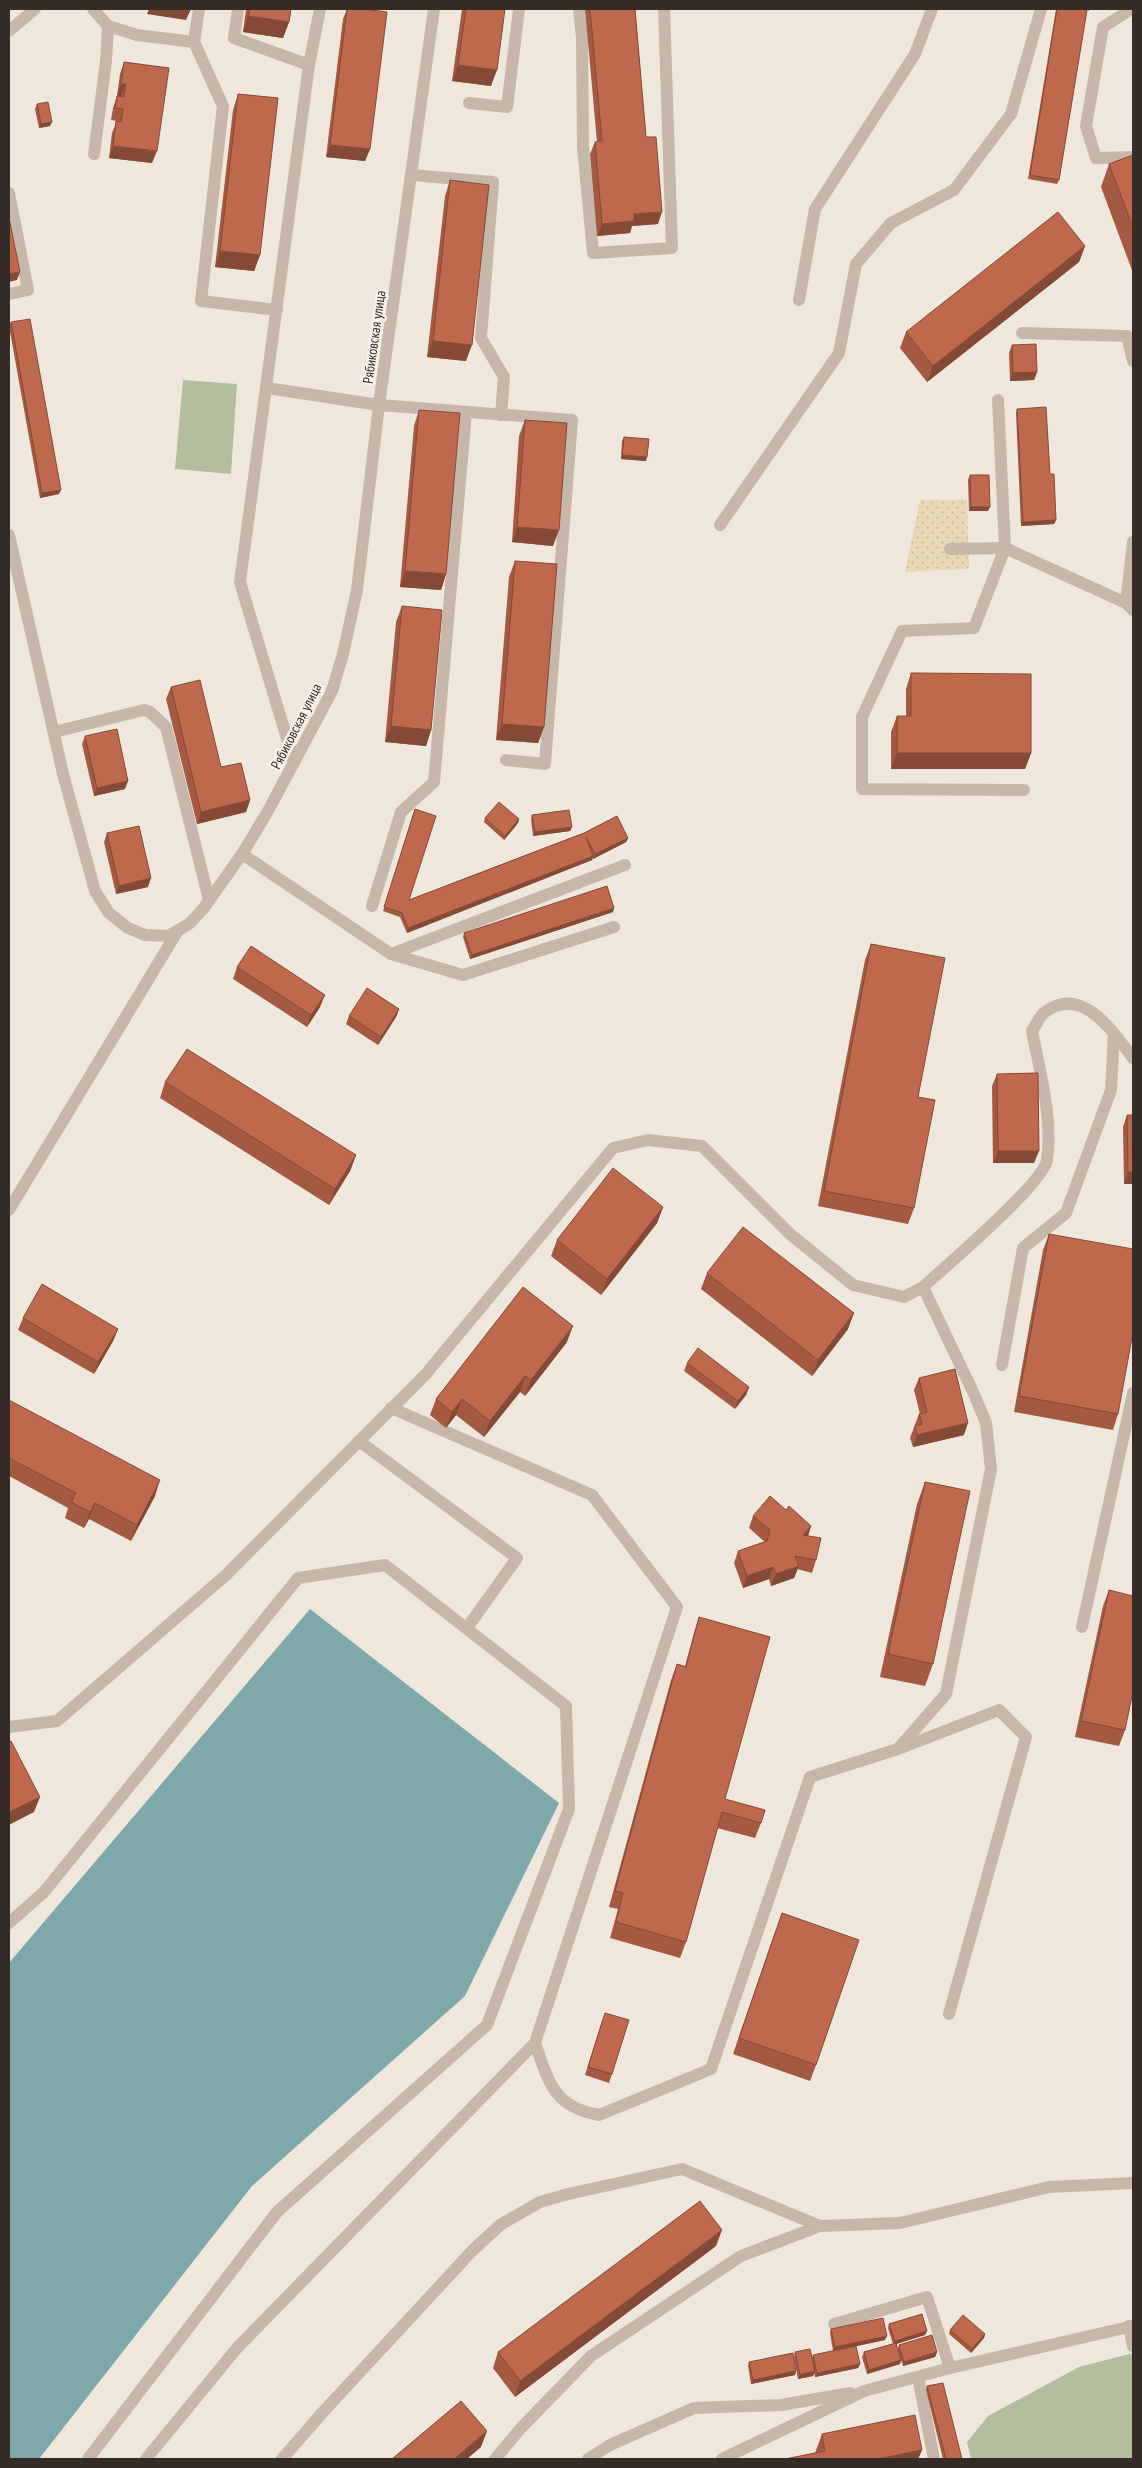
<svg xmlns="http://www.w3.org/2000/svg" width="1142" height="2468" viewBox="0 0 1142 2468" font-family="'PT Sans Narrow',sans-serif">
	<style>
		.sand { fill: url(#sand-dots) }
		.green { fill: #b3be9d }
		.water { fill: #7da9ab }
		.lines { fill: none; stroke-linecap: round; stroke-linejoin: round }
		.minor { stroke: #c7b7a9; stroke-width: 12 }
		.wall { fill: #a35a41 }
		.shaded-wall { fill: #854a35 }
		.building { fill: #be694c; stroke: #854a35 }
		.labels { text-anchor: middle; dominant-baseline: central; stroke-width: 5; stroke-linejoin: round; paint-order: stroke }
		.street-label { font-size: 14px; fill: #352c28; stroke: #f8f1e8 }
	</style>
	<defs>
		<pattern id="sand-dots" width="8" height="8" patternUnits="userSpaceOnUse" patternTransform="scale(1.25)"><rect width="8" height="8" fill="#ead8b4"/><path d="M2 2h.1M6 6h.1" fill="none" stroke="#c9ba9b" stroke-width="1.8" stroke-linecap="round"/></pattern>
	</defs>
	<rect width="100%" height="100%" fill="#f0e7dc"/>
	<!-- sand -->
	<polygon class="sand" points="920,500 967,500 969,569 905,572"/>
	<!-- green -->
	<g class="green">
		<polygon points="183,380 237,384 231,474 175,469"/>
		<polygon points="1133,2353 1133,2459 971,2459 967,2442 988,2416 1079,2367"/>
	</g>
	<!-- water -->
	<polygon class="water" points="310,1609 559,1803 465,1996 252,2186 39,2459 9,2459 9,1963"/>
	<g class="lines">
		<!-- minor -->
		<g class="minor">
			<polyline points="93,9 108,26 137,35 194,42 223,106 201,301 277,310"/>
			<polyline points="238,9 234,38 309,65"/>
			<polyline points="579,9 582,38 583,147 593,253 672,248 664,9"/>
			<polyline points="1133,10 1130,10 1103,27 1086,126 1096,158 1133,157"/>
			<polyline points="9,31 35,9"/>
			<polyline points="194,42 199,9"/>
			<polyline points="469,103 507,107 519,9"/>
			<polyline points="94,154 106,61 108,26"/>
			<polyline points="412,175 493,182 481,338 504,377 501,415"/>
			<polyline points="9,193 28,290 9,294"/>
			<polyline points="799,300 815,209 915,54 932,9"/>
			<polyline points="1022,333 1127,336 1133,361"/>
			<polyline points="267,388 379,405 572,420 545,764 506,760"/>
			<polyline points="998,400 1005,548 1126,603"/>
			<polyline points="720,525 839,353 856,264 891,223 954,190 1011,114 1041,9"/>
			<polyline points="9,535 63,774 95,891 109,913 128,928 145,935 168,936 189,924 203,909 242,854 268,811 332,691 343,654 357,590 379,405 434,9"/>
			<polyline points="1133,542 1126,603 1133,610"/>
			<polyline points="950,549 1005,548 974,628 902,631 862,717 862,789 1024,790"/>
			<polyline points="54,732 144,710 150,712 166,727 209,900"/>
			<polyline points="294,762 240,582 309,65 320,9"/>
			<polyline points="242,854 391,954 625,865"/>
			<polyline points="372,906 401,812 434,782 466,412"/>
			<polyline points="391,954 463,975 614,927"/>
			<polyline points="9,1210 177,932"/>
			<polyline points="1002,1365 1023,1248 1066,1213 1111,1090 1114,1034"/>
			<polyline points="359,1441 517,1558 467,1628"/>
			<polyline points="1082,1627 1133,1393"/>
			<path d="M9,1727L57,1721L226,1575L425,1375L613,1148L648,1140L702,1146L790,1234L853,1285L904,1297L923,1287C945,1267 1044,1183 1047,1160C1053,1119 1040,1072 1032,1031C1036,1026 1039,1016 1045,1012C1082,984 1113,1032 1133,1058"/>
			<polyline points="901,1748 999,1710 1026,1737 949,2014"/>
			<polyline points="9,1923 44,1892 298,1578 385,1565 566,1706 569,1809 487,2025 277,2212 88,2459"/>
			<path d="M535,2043C549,2082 553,2107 599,2115L711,2069L810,1777L898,1749L946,1694L991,1469L986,1423L974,1394L923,1287"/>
			<polyline points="834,2324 927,2297 950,2368"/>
			<polyline points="1129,2326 1133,2346"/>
			<polyline points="918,2377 934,2459"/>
			<polyline points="146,2459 237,2348 535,2043 677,1607 592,1495 391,1408"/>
			<polyline points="282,2459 323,2412 472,2251 500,2225 540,2202 568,2194 682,2169 820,2226 900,2223 1049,2187 1133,2183"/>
			<polyline points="495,2459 521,2428 591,2356 741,2256 820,2226"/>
			<polyline points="588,2459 610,2445 694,2408 781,2405 850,2393"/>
			<polyline points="722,2459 864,2391 950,2368 1133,2326"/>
		</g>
	</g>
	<!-- wall -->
	<g class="wall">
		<polygon points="246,9 291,9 289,22 283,38 243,32"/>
		<polygon points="347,9 363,9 370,149 365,161 326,157 343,19"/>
		<polygon points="462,9 505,9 491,86 452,81"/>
		<polygon points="585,9 635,9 646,137 658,224 632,226 630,233 597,236 590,154 595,142 597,142"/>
		<polygon points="1056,9 1089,9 1089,11 1087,10 1059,180 1057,184 1028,179"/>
		<polygon points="124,62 152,163 109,158 112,133 117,121 111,120 113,108 117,96 120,74"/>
		<polygon points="238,94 260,255 254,271 215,267 233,110"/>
		<polygon points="37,104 50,126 39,128 35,109"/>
		<polygon points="1133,155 1133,273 1101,187 1109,164"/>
		<polygon points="450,180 466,361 427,357 445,196"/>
		<polygon points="1085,246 1079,262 927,382 900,348 906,332"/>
		<polygon points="11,322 59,494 40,498 9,326"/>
		<polygon points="1012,345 1037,372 1034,380 1010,381 1009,353"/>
		<polygon points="1017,409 1050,474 1056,520 1054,524 1021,526 1016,413"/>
		<polygon points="419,410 446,574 441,590 400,587 414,426"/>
		<polygon points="525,420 553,546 512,542 519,436"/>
		<polygon points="624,437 646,461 621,459 622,441"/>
		<polygon points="970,475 988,511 969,511 968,480"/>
		<polygon points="515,561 544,727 538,743 496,740 509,577"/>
		<polygon points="402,606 431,730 426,746 385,742 396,622"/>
		<polygon points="911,673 1031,753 1025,769 891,769 891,732 897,716 906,716 906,689"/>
		<polygon points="171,687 221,767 250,800 246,812 197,824 166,699"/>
		<polygon points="85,736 125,789 94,796 82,744"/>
		<polygon points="415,809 409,900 584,833 628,838 626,842 593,859 593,857 592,860 407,933 400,917 383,911"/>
		<polygon points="532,815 572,827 570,831 533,836 531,819"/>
		<polygon points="485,818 519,819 518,823 504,840 484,822"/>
		<polygon points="107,833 148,887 116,894 104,842"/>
		<polygon points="613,912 470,959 463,937 464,933"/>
		<polygon points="871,944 918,1097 914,1208 908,1224 818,1206 865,960"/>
		<polygon points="237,967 320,1007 307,1027 233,979"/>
		<polygon points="399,1009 396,1017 378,1045 346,1024 349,1016"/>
		<polygon points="997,1074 1034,1163 993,1163 992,1086"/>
		<polygon points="165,1082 356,1155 350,1171 329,1205 160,1098"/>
		<polygon points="1127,1115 1133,1115 1133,1184 1124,1184 1123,1127"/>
		<polygon points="663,1207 657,1223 601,1295 551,1256 557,1240"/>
		<polygon points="1049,1234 1118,1414 1113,1430 1014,1412 1043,1250"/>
		<polygon points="707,1273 848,1329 812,1376 701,1289"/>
		<polygon points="23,1318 118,1329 113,1341 94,1374 18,1330"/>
		<polygon points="567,1342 525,1396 520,1392 484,1437 456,1415 446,1428 430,1415 436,1399"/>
		<polygon points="687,1363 749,1387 746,1395 735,1409 684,1371"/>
		<polygon points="919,1378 964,1435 913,1447 910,1438 919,1414 920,1414 914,1390"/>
		<polygon points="9,1400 155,1496 131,1541 89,1519 84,1528 65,1518 68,1508 9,1476"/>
		<polygon points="925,1482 933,1664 925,1686 880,1677 917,1504"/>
		<polygon points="786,1510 811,1526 808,1536 816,1560 812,1573 797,1569 794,1578 771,1586 769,1579 743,1588 734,1563 738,1551 765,1542 749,1528 753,1516"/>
		<polygon points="1109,1590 1125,1730 1119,1746 1075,1737 1103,1606"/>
		<polygon points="699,1617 725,1799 761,1823 755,1838 717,1828 686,1942 680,1958 610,1938 618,1909 609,1907 671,1680 677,1664 685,1666 694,1633"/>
		<polygon points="776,1929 816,2065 810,2081 733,2054"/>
		<polygon points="602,2021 612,2074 609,2083 585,2075"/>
		<polygon points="716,2246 515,2397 493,2368 498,2352"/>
		<polygon points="889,2324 925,2335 896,2344 898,2349 899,2345 937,2352 935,2357 903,2366 901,2360 900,2364 867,2374 862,2357 864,2352 893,2344 888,2328"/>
		<polygon points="831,2329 885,2340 833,2351 830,2333"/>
		<polygon points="950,2330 985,2334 984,2338 971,2353 949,2334"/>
		<polygon points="795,2352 812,2358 813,2355 860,2364 858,2368 815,2377 814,2373 813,2376 798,2379 794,2357"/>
		<polygon points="749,2362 796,2371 795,2375 751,2384 748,2366"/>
		<polygon points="927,2386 962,2459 943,2459 926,2390"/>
		<polygon points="822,2434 922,2450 918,2459 785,2459 815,2453"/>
	</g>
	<!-- shaded-wall -->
	<g class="shaded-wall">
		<polygon points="149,9 191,9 186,20 147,14"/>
		<polygon points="248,16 289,22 283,38 243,32"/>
		<polygon points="458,65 497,70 491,86 452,81"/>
		<polygon points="121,84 126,84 121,96 117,96"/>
		<polygon points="52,122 50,126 39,128 41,124"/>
		<polygon points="330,145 370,149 365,161 326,157"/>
		<polygon points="113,146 157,151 152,163 109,158"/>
		<polygon points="662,212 658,224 632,226 630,233 597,236 602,224 634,214"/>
		<polygon points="1085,246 1079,262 927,382 933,366"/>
		<polygon points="220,251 260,255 254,271 215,267"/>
		<polygon points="20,272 17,280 9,282 9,274"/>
		<polygon points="433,341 472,345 466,361 427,357"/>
		<polygon points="1037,372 1034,380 1010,381 1013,373"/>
		<polygon points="622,455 647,457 646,461 621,459"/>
		<polygon points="61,490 59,494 40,498 42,493"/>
		<polygon points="971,507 990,507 988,511 969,511"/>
		<polygon points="1056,520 1054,524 1021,526 1023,522"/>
		<polygon points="517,527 559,530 553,546 512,542"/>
		<polygon points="405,571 446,574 441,590 400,587"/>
		<polygon points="502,724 544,727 538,743 496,740"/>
		<polygon points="391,726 431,730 426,746 385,742"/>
		<polygon points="897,753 1031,753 1025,769 891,769"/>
		<polygon points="128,781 125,789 94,796 97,788"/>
		<polygon points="250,800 246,812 197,824 201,812"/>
		<polygon points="519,819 518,823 504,840 505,836"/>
		<polygon points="572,827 570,831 533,836 535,832"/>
		<polygon points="628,838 626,842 593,859 595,854"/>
		<polygon points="593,856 592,860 407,933 408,928"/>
		<polygon points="151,878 148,887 116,894 119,886"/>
		<polygon points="614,908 613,912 470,959 472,955"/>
		<polygon points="325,995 320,1007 307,1027 311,1015"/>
		<polygon points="399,1009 396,1017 378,1045 381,1037"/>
		<polygon points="998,1151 1039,1151 1034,1163 993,1163"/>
		<polygon points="356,1155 350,1171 329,1205 335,1189"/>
		<polygon points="1128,1172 1133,1172 1133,1184 1124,1184"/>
		<polygon points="663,1207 657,1223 601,1295 607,1279"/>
		<polygon points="854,1313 848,1329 812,1376 818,1360"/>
		<polygon points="573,1326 567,1342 525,1396 531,1380"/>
		<polygon points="118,1329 113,1341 94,1374 98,1362"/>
		<polygon points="525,1376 520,1392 484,1437 490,1421"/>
		<polygon points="749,1387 746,1395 735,1409 738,1401"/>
		<polygon points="462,1399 456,1415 446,1428 452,1412"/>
		<polygon points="968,1423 964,1435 913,1447 917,1435"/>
		<polygon points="160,1480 155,1496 131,1541 137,1525"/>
		<polygon points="95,1503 89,1519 84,1528 90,1512"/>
		<polygon points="811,1526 807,1538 803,1535"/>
		<polygon points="799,1566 794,1578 771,1586 776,1574"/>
		<polygon points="773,1567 769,1579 743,1588 747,1576"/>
		<polygon points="40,1797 34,1812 9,1825 9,1812"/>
		<polygon points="722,2230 716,2246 515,2397 520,2381"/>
		<polygon points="927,2331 925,2335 893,2345 895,2341"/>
		<polygon points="985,2334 984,2338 971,2353 972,2349"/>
		<polygon points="887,2336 885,2340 833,2351 835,2347"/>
		<polygon points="937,2352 935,2357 903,2366 904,2362"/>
		<polygon points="901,2360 900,2364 867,2374 869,2370"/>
		<polygon points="860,2364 858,2368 815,2377 817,2373"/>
		<polygon points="796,2371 795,2375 751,2384 753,2380"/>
		<polygon points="815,2371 813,2376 798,2379 800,2375"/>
		<polygon points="487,2431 481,2447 467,2459 454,2459"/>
		<polygon points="922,2450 918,2459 878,2459"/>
	</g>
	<!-- building -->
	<g class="building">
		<polygon points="250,9 291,9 289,22 248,16"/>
		<polygon points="347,9 363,9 387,12 370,149 330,145"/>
		<polygon points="466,9 505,9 497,70 458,65"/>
		<polygon points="590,9 635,9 646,137 656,137 662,212 634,214 634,221 602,224 595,142 602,141"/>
		<polygon points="1057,9 1078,9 1087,10 1059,180 1030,175"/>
		<polygon points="124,62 169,68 157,151 113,146 116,121 121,122 123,109 115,108 117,96 124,97 126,84 121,84"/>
		<polygon points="238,94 278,98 260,255 220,251"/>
		<polygon points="48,102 52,122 41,124 37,104"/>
		<polygon points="1133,155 1133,228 1109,164"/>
		<polygon points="450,180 489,185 472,345 433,341"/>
		<polygon points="1058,212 1085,246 933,366 906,332"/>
		<polygon points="9,218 20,272 9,274"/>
		<polygon points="30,319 61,490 42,493 11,322"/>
		<polygon points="1036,344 1037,372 1013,373 1012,345"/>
		<polygon points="1046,407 1050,474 1054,474 1056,520 1023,522 1017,409"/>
		<polygon points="419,410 460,413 446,574 405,571"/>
		<polygon points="525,420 567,423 559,530 517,527"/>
		<polygon points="624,437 649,439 647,457 622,455"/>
		<polygon points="970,475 989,475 990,507 971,507"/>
		<polygon points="515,561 557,564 544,727 502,724"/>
		<polygon points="402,606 442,610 431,730 391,726"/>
		<polygon points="911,673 1031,674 1031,753 897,753 897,716 911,716"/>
		<polygon points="200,680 221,767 241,763 250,800 201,812 171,687"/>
		<polygon points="117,729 128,781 97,788 85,736"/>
		<polygon points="499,802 519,819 505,836 485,818"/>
		<polygon points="415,809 436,816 409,900 584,833 617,816 628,838 595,854 586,837 593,856 408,928 402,913 384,907"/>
		<polygon points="569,810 572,827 535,832 532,815"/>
		<polygon points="139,826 151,878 119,886 107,833"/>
		<polygon points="607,886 614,908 472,955 464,933"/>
		<polygon points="871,944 945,958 918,1097 935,1100 914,1208 824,1191"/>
		<polygon points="251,946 325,995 311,1015 237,967"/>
		<polygon points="367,988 399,1009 381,1037 349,1016"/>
		<polygon points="187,1049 356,1155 335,1189 165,1082"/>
		<polygon points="1038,1073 1039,1151 998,1151 997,1074"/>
		<polygon points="1127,1115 1133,1115 1133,1172 1128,1172"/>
		<polygon points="613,1168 663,1207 607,1279 557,1240"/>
		<polygon points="743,1227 854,1313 818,1360 707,1273"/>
		<polygon points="1049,1234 1133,1249 1133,1332 1118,1414 1019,1396"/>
		<polygon points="42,1284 118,1329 98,1362 23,1318"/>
		<polygon points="523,1287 573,1326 531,1380 525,1376 490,1421 462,1399 452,1412 436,1399"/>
		<polygon points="698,1348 749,1387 738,1401 687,1363"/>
		<polygon points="955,1369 968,1423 917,1435 915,1426 922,1424 919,1414 927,1412 919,1378"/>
		<polygon points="9,1400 160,1480 137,1525 95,1503 90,1512 71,1502 76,1493 9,1458"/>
		<polygon points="925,1482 970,1491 933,1664 888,1654"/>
		<polygon points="770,1496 786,1510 789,1506 811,1526 803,1535 821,1538 816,1560 795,1556 799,1566 776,1574 773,1567 747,1576 738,1551 767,1541 770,1530 753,1516"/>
		<polygon points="1109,1590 1133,1596 1133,1691 1125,1730 1081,1721"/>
		<polygon points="699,1617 770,1637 725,1799 765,1810 761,1823 722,1812 686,1942 616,1922 623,1893 615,1891 677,1664 686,1667"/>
		<polygon points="11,1741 40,1797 9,1812 9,1742"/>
		<polygon points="782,1913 859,1940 816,2065 739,2038"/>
		<polygon points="605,2013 629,2020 612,2074 588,2067"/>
		<polygon points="700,2201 722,2230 520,2381 498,2352"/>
		<polygon points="922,2314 927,2331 895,2341 889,2324"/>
		<polygon points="963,2315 985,2334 972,2349 950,2330"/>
		<polygon points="883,2318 887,2336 835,2347 831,2329"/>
		<polygon points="932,2335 937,2352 904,2362 899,2345"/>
		<polygon points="896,2343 901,2360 869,2370 864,2352"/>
		<polygon points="856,2346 860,2364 817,2373 813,2355"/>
		<polygon points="810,2349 815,2371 800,2375 795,2352"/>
		<polygon points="793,2353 796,2371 753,2380 749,2362"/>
		<polygon points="943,2383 962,2459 946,2459 927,2386"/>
		<polygon points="461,2401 487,2431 454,2459 392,2459"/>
		<polygon points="915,2415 922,2450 878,2459 785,2459 825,2451 822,2434"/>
	</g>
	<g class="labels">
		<!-- street labels -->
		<g class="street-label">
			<text transform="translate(374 337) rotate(-82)">Рябиковская улица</text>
			<text transform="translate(296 726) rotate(-63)">Рябиковская улица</text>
		</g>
	</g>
	<!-- border -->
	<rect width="1142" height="2468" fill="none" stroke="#352c28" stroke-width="20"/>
</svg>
